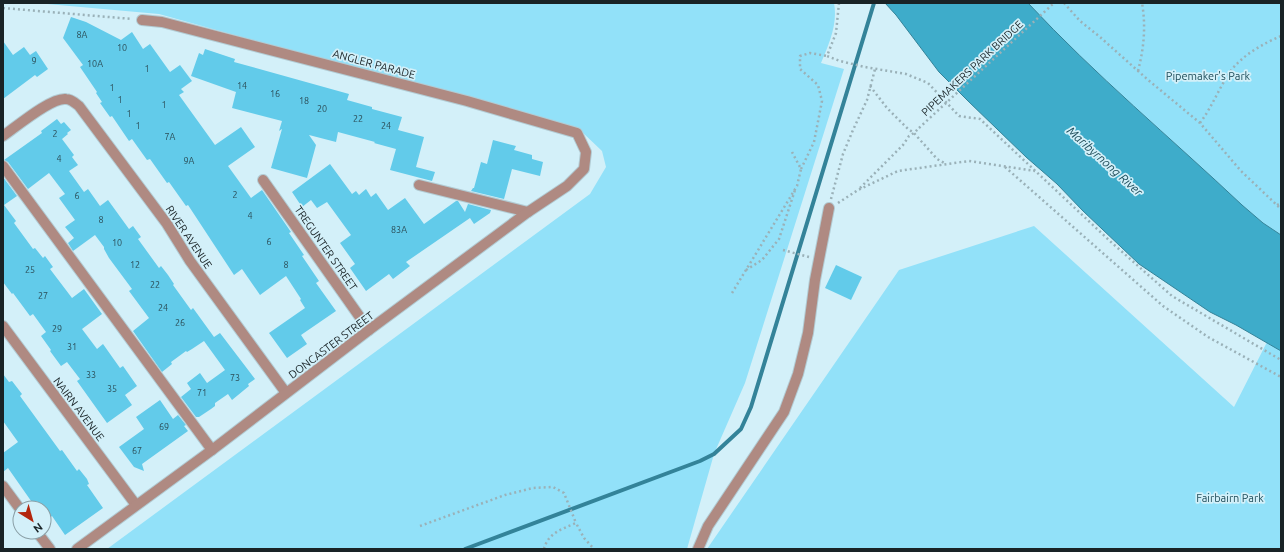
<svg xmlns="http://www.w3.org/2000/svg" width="1284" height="552" viewBox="0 0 1284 552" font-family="Ubuntu,sans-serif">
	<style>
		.green { fill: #92e1f9 }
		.water { fill: #3eacca; stroke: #338399 }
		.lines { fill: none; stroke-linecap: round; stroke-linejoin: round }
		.stream { stroke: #338399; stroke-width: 4 }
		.building { fill: #62cbea }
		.minor-casing { stroke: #b2cbd3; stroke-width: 12 }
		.path { stroke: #9ab1b8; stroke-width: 2.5; stroke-dasharray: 2 3; stroke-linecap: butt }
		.minor { stroke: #af8a82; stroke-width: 10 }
		.path-bridge { stroke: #9ab1b8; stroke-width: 2.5; stroke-dasharray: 2 3; stroke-linecap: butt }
		.labels { text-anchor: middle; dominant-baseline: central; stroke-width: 3.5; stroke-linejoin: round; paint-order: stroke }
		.number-label { font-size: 9px; fill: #2b4d57 }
		.street-label { font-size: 11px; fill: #192326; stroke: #d3f0f9 }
		.park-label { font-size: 11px; fill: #204e5b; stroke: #d3f0f9 }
		.water-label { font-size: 12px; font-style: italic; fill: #204e5b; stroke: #d3f0f9 }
	</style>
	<rect width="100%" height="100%" fill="#d3f0f9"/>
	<!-- green -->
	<g class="green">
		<path d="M36,3H834C838,24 829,44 821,63L844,69L745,383L714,454L687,549H107L590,194L606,167L602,151L581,131L159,14Z"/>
		<path d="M1028,3H1281V235L1263,223L1242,205C1171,138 1095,75 1028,3Z"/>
		<polygon points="1034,226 1234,407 1267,342 1281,351 1281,549 707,549 899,270"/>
	</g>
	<!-- water -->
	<path class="water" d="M885,3H1028C1095,75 1171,138 1242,205L1263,223L1281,235V351L1236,325L1210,312L1139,264L1083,211L1057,184L1026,157L968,101L939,72L896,15Z"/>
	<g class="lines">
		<!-- stream -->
		<polyline class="stream" points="465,549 700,461 714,454 741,429 751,407 874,3"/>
	</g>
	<!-- building -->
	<g class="building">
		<polygon points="71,17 86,22 121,40 132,32 143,49 150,44 170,72 180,65 192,81 181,89 184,92 179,95 215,145 241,127 255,147 228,166 251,198 262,190 291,232 289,233 304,255 302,256 319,281 316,283 336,311 301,335 307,344 287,358 269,333 305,308 300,300 301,299 286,276 260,295 242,269 234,275 188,205 186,206 169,182 167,183 150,159 147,160 132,139 129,141 112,116 110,117 100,103 102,102 96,93 97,92 80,67 83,65 63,38"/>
		<polygon points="3,41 13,55 24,47 30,55 36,51 48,69 37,77 35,75 3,99"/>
		<polygon points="205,49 235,59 234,62 349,94 347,100 372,107 372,109 402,117 398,130 424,137 416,167 435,172 432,181 390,170 396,149 374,143 375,142 338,132 336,142 309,135 316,145 307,178 271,168 282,129 279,131 282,121 232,108 236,92 191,76 199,53 203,55"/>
		<polygon points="57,119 61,124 64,122 71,130 67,133 68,134 62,139 74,155 72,157 78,165 69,171 84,192 88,189 100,206 108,200 129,229 133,226 141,237 138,239 159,268 161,266 168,275 174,284 173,285 191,310 193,308 214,337 220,333 255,379 248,384 249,386 232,400 228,394 215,403 215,406 211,409 199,417 196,417 181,397 191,389 187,383 200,373 207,383 225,370 204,341 192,349 187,352 186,351 171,362 172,364 162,372 133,331 149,318 129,291 132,289 109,258 104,249 104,247 95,235 73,251 68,243 74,238 65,227 75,220 59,198 65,194 49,173 28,189 8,162 4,160 42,133 41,131"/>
		<polygon points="493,140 516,146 514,150 532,155 532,159 543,162 540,176 512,169 504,199 471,191 473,188 474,188 481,162 487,164"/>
		<polygon points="330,164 352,194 356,191 359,195 366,189 371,197 376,193 388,210 405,198 424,224 456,201 458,201 465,212 468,204 491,210 490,213 474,224 470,218 406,262 410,266 393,279 389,274 366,291 350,268 355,264 340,243 351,235 327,202 317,208 311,200 302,207 292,192"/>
		<polygon points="3,177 17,196 4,205 16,221 14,223 33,249 35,248 43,258 45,256 53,267 50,269 72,298 84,289 102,314 82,329 97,349 103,344 120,368 123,366 137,386 125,395 132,405 107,423 77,381 80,379 67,362 61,366 50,351 51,350 41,336 46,332 33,314 30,316 13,293 12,294 3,282"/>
		<polygon points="836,265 862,277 851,300 825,288"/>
		<polygon points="3,374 9,382 12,381 22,394 20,396 60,451 62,450 77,471 79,469 87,479 89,484 87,485 103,508 65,535 52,516 44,522 44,508 36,508 8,468 3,472 3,453 18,442 3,421"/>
		<polygon points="160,400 173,419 178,415 186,425 184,426 188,431 142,464 144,471 134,467 119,447 144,429 136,417"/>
	</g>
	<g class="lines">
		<!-- minor casing -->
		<g class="minor-casing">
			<g id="minor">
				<path d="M3,136C16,127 51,97 66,99C71,99 75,103 79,106L167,224L190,261L286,393"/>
				<polyline points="3,166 212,450"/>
				<polyline points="263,180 369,330"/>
				<polyline points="419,185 528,212"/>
				<polyline points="3,326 136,505"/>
				<polyline points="3,486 20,509"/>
				<polyline points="37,532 50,549"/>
				<polyline points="77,549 212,450 369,330 528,212 567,186 584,169 586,152 577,133 467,101 162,22 142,20"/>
				<polyline points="698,549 708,526 784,412 798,374 808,333 815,280 829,208"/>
			</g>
		</g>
		<!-- path -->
		<g class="path">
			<polyline points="839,3 836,33 827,56 840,61 865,67 906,74 928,83 959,116 980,119 1111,242 1172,296 1281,360"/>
			<polyline points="1064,3 1080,21 1100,37 1147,79 1200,123 1241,171 1281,209"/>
			<polyline points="3,8 132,19"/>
			<path d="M1138,71C1144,48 1146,26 1142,3"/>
			<polyline points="870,86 887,108 908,129 914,133 937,159 946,164"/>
			<path d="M1200,123C1212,107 1219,88 1230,72C1241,56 1264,43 1281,36"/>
			<polyline points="1005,167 1163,306 1208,337 1281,377"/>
			<polyline points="801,169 814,142 822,101 818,85 800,69 800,56 810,53 827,56"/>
			<polyline points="860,188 903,145 909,136 914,133 919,128"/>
			<polyline points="831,199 843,154 853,130 867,100 875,69"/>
			<polyline points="838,203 858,190 898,171 969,161 1035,171"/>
			<polyline points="1277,205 1281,203"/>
			<polyline points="783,250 809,257"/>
			<polyline points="746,270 762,260 779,239 795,190"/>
			<polyline points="732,293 797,186 801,169 792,152"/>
			<polyline points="420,526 505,495 533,488 553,487 564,493 576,523"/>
			<path d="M544,549C548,533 562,529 576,523L584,538L594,549"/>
		</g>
		<!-- minor -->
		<use href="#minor" class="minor"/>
		<!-- path-bridge -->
		<polyline class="path-bridge" points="919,128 1054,3"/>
	</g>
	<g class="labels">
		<!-- number labels -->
		<g class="number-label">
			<text x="82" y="35">8A</text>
			<text x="122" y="48">10</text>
			<text x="34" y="61">9</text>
			<text x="95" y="64">10A</text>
			<text x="147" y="69">1</text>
			<text x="242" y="86">14</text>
			<text x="112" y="88">1</text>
			<text x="275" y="94">16</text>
			<text x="120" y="100">1</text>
			<text x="304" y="101">18</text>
			<text x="164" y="105">1</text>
			<text x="322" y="109">20</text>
			<text x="129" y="114">1</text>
			<text x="358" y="119">22</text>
			<text x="138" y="126">1</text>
			<text x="386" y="126">24</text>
			<text x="55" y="134">2</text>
			<text x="170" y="137">7A</text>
			<text x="59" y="159">4</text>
			<text x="189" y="161">9A</text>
			<text x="235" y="195">2</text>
			<text x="77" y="196">6</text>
			<text x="250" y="216">4</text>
			<text x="101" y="220">8</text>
			<text x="399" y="230">83A</text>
			<text x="269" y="242">6</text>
			<text x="117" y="243">10</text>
			<text x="135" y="265">12</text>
			<text x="286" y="265">8</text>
			<text x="30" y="270">25</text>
			<text x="155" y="285">22</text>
			<text x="43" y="296">27</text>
			<text x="163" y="308">24</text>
			<text x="180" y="323">26</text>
			<text x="57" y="329">29</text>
			<text x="72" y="347">31</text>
			<text x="91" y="375">33</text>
			<text x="235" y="378">73</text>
			<text x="112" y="389">35</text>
			<text x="202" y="393">71</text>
			<text x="164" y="427">69</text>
			<text x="137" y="451">67</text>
		</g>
		<!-- street labels -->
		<g class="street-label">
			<text transform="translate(374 64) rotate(15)">ANGLER PARADE</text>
			<text transform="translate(972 68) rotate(-43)">PIPEMAKERS PARK BRIDGE</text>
			<text transform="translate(189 237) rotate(56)">RIVER AVENUE</text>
			<text transform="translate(326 248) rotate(55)">TREGUNTER STREET</text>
			<text transform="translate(331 345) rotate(-37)">DONCASTER STREET</text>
			<text transform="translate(79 409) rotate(53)">NAIRN AVENUE</text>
		</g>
		<!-- park labels -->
		<g class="park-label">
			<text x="1208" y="76">Pipemaker's Park</text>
			<text x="1230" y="498">Fairbairn Park</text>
		</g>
		<!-- water labels -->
		<g class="water-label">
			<text transform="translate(1105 161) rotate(42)">Maribyrnong River</text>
		</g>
	</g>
	<!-- border -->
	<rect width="1284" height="552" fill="none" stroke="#192326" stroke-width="8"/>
	<!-- north arrow -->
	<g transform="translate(32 520) rotate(143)"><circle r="19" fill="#d3f0f9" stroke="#899ea5"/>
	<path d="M0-3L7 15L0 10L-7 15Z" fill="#b3260d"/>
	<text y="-6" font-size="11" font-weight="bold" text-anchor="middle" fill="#192326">N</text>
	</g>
</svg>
